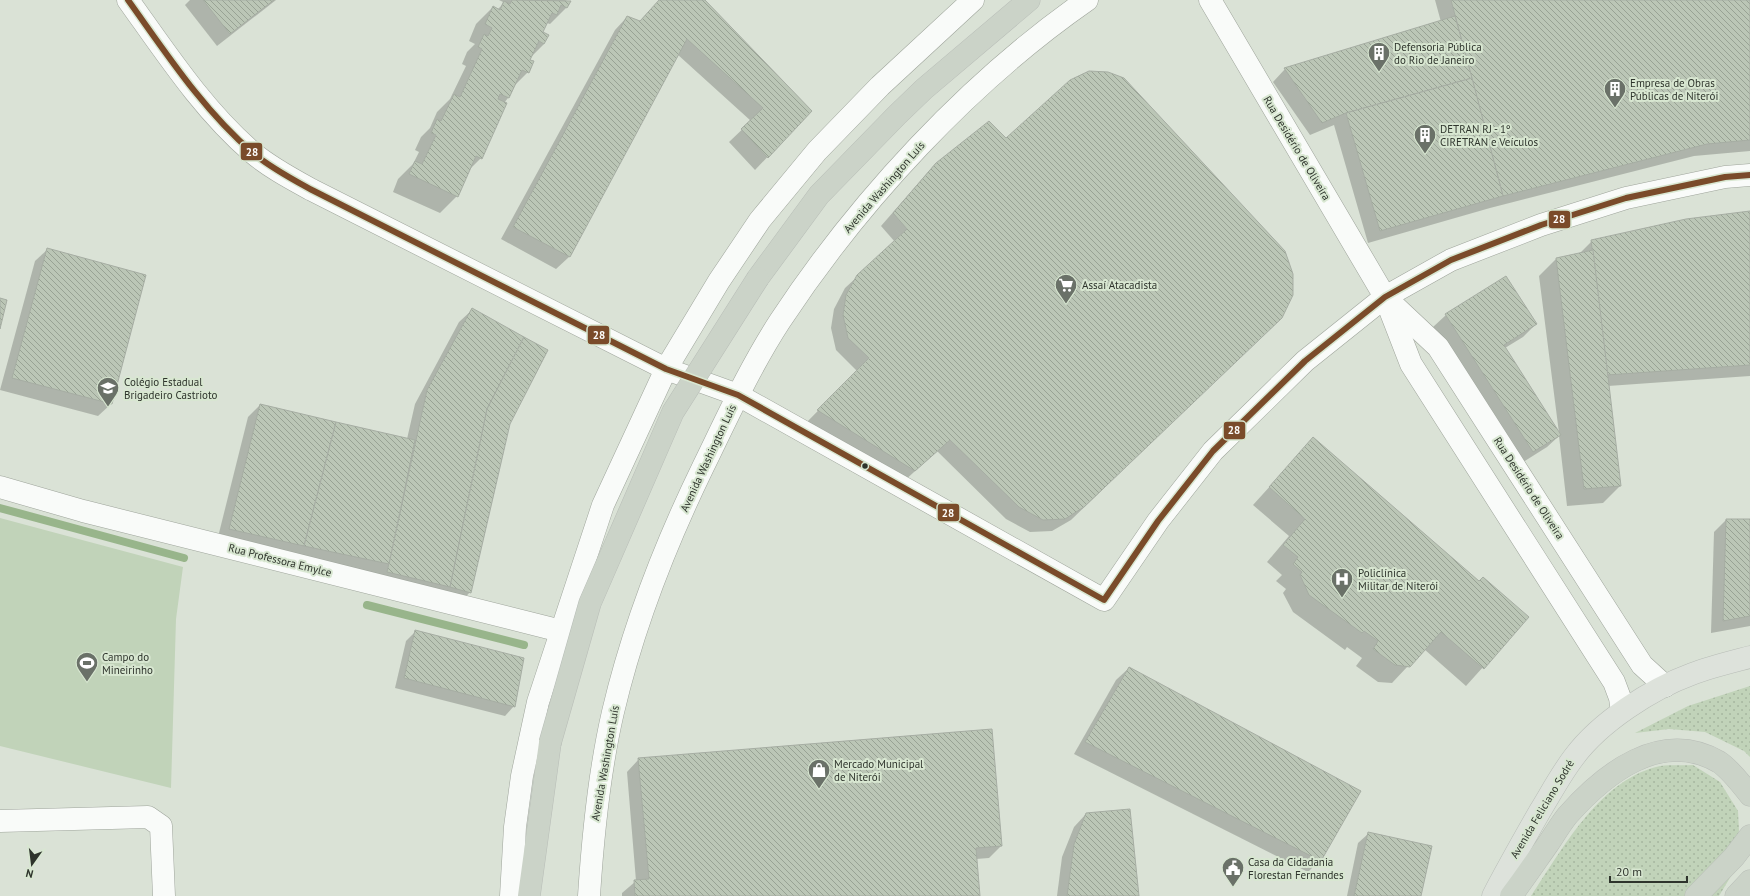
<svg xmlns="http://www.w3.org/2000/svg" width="1750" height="896" viewBox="0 0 1750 896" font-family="'PT Sans',sans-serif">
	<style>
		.green { fill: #c1d3b9 }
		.garden { fill: url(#garden-dots) }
		.shadow { fill: #0003 }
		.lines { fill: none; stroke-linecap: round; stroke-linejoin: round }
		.stream { stroke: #98b58b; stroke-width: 8 }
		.building { fill: url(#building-back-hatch); stroke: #a6ada3 }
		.minor-casing { stroke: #9ea49b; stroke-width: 23 }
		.major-casing { stroke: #b8bdb7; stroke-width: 23 }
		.highway-casing { stroke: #b8bdb7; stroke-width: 23 }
		.minor { stroke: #f9fbf9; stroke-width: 22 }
		.major { stroke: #dde2db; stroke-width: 22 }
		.highway { stroke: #cbd3c8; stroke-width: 22 }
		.highway-bridge-casing { stroke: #b8bdb7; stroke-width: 23; stroke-linecap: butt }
		.highway-bridge { stroke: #cbd3c8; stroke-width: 22 }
		.bus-1-casing { stroke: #d8e7d1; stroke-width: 9 }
		.bus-1 { stroke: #7a4b2a; stroke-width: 6 }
		.bus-dot { fill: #2e342c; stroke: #d8e7d1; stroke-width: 1.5 }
		.labels { text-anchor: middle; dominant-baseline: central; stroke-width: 4; stroke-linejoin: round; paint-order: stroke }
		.poi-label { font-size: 11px; fill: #2e342c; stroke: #d8e7d1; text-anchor: start }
		.street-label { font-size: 11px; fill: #2e342c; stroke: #d8e7d1 }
		.line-badge { stroke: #d8e7d1; stroke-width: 1.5 }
		.badge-label { font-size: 11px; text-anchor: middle; font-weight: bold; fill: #fff }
	</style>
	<defs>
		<pattern id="garden-dots" width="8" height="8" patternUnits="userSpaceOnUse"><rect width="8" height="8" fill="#c1d3b9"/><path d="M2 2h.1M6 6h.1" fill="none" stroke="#a6b69f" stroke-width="1.8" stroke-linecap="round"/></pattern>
		<pattern id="building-back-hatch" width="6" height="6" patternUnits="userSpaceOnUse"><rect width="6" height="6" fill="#bbc6b6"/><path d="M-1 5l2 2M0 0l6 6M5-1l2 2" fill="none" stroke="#98a294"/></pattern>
	</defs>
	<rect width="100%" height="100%" fill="#dae2d6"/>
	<!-- green -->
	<polygon class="green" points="0,518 183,567 176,619 171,788 0,746"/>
	<!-- garden -->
	<g class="garden">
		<polygon points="1750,686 1750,757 1744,751 1705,732 1669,729 1635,733 1688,706"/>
		<path d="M1693,765L1720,782L1738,811L1739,831L1731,876L1719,896H1531C1562,850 1598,782 1656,767C1667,764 1681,766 1693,765Z"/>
	</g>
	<!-- shadow -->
	<g class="shadow">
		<polygon points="190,0 276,0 217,46 185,5"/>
		<polygon points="499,0 565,0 569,2 567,7 550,24 547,23 545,25 542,33 544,44 531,57 528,72 513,87 508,98 504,103 481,158 469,170 457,196 440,213 393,192 398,179 413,164 419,152 415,150 421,137 430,128 437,112 450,99 466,66 462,64 467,52 475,44 469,41 476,24 493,7 497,10 501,6 503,2"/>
		<polygon points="660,0 703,0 811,111 755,170 729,142 751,121 677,54 569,257 556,269 501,239 615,30 627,17 639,22"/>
		<polygon points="1435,0 1750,0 1750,151 1694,156 1490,208 1368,243 1334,125 1310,135 1273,82 1285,69 1441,22"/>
		<polygon points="1006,140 1268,330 1071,520 1052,531 1030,532 1006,519 937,451 902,483 806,423 857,371 836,350 831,328 834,309 845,288 895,242 881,226 936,163"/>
		<polygon points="1750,212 1750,376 1608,386 1620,486 1603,503 1567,506 1559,436 1547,447 1520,464 1433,327 1446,315 1536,324 1523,337 1505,348 1559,433 1539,276 1556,259 1579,254 1592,241"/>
		<polygon points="48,249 145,276 111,404 98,416 0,390 35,261"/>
		<polygon points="472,310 509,424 470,592 461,602 217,541 248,417 260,405 407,439 415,404 459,322"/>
		<polygon points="1313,439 1479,582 1528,617 1466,686 1424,649 1392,683 1378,682 1356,666 1362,658 1347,647 1345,650 1293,612 1283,593 1286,589 1276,581 1282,575 1267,562 1289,536 1253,505"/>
		<polygon points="1726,520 1750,520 1750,626 1711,633 1714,532"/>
		<polygon points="416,631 514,706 505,716 395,688 406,641"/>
		<polygon points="1129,668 1320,860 1308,872 1074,754 1116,680"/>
		<polygon points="639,759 1001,846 989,858 976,859 979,896 622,896 622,893 636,881 627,772"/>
		<polygon points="1086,814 1138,896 1057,896 1062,857 1074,827"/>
		<polygon points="1368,834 1420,896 1347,896 1358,843"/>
	</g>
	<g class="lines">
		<!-- stream -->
		<g class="stream">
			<polyline points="0,508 184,558"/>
			<polyline points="367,605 524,645"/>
		</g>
	</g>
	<!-- building -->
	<g class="building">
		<polygon points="203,0 274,0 230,34"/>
		<polygon points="512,0 571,1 567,8 561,5 557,15 552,13 543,32 549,35 544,44 539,41 530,60 534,61 529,73 522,70 509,98 500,94 498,99 507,103 482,159 476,156 458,197 409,174 415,161 422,164 436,135 431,133 437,119 441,121 454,94 460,97 482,49 478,47 484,34 488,36 492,28 485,24 493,6 500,10 504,1 510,4"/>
		<polygon points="659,0 705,0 812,111 768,158 741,129 763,108 687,39 570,257 513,227 627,16 640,21"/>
		<polygon points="1451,0 1750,0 1750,140 1707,144 1503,196"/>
		<polygon points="1455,16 1472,78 1346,113 1322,123 1284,68"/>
		<polygon points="1089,71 1108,72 1124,78 1285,251 1293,274 1293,295 1282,318 1084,507 1065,519 1043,520 1019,507 950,440 915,471 817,410 869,358 848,338 843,315 846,295 857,275 907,229 893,213 936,163 989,121 1006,138 1070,80"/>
		<polygon points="1472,78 1503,196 1380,231 1346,113"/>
		<polygon points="1750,211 1750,365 1607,375 1591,240 1686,219"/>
		<polygon points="47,248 146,275 112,404 12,378"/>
		<polygon points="1593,250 1621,486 1584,489 1556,258"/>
		<polygon points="1506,276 1537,324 1504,345 1561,435 1533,452 1445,314"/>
		<polygon points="0,298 7,300 0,329"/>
		<polygon points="472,308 524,337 487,409 450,587 387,572 427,390"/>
		<polygon points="524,337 548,350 510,424 471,593 450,587 487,409"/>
		<polygon points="260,404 336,422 304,546 229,529"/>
		<polygon points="336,422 415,440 389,564 304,546"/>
		<polygon points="1313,437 1479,581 1483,577 1529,617 1484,669 1441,632 1410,667 1395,665 1373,649 1378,641 1364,631 1362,633 1309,595 1300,575 1302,572 1293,564 1298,557 1283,545 1305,519 1269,487"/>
		<polygon points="1726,519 1750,519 1750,616 1723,621"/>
		<polygon points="415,630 524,658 515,707 404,678"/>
		<polygon points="1129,667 1361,791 1321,861 1085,742"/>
		<polygon points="992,729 1002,846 976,848 980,896 635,896 634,880 649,879 638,758"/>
		<polygon points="1130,809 1139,896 1067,896 1074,844 1086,813"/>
		<polygon points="1368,832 1432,846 1421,896 1354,896"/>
	</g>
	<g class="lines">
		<!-- minor casing -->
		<g class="minor-casing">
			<g id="minor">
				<path d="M128,0C166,53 203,110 253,153C271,168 292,179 312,190L666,369L738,395L1104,600L1158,521L1213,451L1305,361L1385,297L1451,260L1541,225L1626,198L1725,177L1750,175"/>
				<polyline points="1210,0 1385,297 1411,364 1614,682 1620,698 1622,711"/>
				<polyline points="1389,301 1438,347 1642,665 1665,686"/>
				<polyline points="0,487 83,511 561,631"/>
				<polyline points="0,821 148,817 161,826 164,896"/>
				<polyline points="511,896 515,827 522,776 538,702 603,505 666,369 719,281 760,220 817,151 880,86 973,0"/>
				<path d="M589,896C593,834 599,772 613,712C633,627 665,545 703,467C727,418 750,367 780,321C859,201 969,82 1087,0"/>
			</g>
		</g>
		<!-- major casing -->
		<g class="major-casing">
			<path id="major" d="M1493,896C1508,867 1524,839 1540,811C1551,793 1561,774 1574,757C1600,722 1651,689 1692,674C1710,667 1731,662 1750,657"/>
		</g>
		<!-- highway casing -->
		<g class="highway-casing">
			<g id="highway">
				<polyline points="758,278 819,195 897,115 924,89 1029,0"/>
				<polyline points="529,896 550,743"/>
				<path d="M1511,896C1524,879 1536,861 1548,844C1554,835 1560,825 1567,816C1604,774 1661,728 1719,762C1731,770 1741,784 1750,795"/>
				<polyline points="1696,896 1734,857 1750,836"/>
				<polyline points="1736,896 1750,881"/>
			</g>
		</g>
		<!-- minor -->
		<use href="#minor" class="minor"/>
		<!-- major -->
		<use href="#major" class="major"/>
		<!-- highway -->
		<use href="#highway" class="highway"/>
		<!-- highway-bridge casing -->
		<g class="highway-bridge-casing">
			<polyline id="highway-bridge" points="550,743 590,603 673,412 758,278"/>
		</g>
		<!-- highway-bridge -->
		<use href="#highway-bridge" class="highway-bridge"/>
		<!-- bus-1 casing -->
		<g class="bus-1-casing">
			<path id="bus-1" d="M128,0C166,53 203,110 253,153C271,168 292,179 312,190L666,369L738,395L1104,600L1158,521L1213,451L1305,361L1385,297L1451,260L1541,225L1626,198L1725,177L1750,175"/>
		</g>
		<!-- bus-1 -->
		<use href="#bus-1" class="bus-1"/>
	</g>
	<!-- icons -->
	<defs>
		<g id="building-pin" transform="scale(1.15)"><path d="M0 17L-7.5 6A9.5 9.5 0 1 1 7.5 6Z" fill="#6a7168" stroke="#d8e7d1"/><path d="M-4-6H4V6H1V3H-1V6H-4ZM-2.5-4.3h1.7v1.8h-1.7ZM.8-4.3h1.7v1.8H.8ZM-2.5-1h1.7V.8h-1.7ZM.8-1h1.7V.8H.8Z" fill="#fff"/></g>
		<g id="supermarket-pin" transform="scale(1.15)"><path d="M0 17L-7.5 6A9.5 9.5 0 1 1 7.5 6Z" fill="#6a7168" stroke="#d8e7d1"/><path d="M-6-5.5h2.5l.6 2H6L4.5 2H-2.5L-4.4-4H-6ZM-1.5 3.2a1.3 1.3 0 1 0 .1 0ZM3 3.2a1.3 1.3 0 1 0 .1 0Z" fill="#fff"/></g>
		<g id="school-pin" transform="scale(1.15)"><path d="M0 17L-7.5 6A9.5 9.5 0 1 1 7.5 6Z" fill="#6a7168" stroke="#d8e7d1"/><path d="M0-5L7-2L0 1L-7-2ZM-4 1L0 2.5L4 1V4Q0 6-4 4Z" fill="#fff"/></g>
		<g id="hospital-pin" transform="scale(1.15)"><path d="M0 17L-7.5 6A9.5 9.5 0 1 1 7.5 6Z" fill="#6a7168" stroke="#d8e7d1"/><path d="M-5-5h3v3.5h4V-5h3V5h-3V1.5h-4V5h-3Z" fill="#fff"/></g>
		<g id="stadium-pin" transform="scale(1.15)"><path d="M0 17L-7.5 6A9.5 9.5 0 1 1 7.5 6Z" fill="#6a7168" stroke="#d8e7d1"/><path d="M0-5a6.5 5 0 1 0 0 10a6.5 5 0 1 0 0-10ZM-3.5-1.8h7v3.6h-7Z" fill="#fff"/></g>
		<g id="shop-pin" transform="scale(1.15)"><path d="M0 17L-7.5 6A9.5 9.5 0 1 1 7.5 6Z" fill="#6a7168" stroke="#d8e7d1"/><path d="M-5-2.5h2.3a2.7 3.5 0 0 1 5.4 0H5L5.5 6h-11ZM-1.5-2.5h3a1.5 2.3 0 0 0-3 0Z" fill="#fff"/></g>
		<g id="civic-pin" transform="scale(1.15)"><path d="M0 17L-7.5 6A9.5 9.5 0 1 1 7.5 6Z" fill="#6a7168" stroke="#d8e7d1"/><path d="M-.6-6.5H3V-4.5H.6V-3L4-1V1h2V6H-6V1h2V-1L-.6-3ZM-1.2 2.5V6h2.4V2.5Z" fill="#fff"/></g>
	</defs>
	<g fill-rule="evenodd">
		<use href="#building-pin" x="1379" y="53"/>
		<use href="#building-pin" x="1615" y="89"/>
		<use href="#building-pin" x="1425" y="135"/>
		<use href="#supermarket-pin" x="1066" y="285"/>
		<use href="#school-pin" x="108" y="388"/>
		<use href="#hospital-pin" x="1342" y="579"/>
		<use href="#stadium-pin" x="87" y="663"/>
		<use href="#shop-pin" x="819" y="770"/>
		<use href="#civic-pin" x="1233" y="868"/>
	</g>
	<!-- markers -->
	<circle class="bus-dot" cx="865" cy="466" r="3.5"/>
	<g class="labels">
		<!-- poi labels -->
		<g class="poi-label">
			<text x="1394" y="47">Defensoria Pública<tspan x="1394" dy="13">do Rio de Janeiro</tspan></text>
			<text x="1630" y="83">Empresa de Obras<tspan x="1630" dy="13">Públicas de Niterói</tspan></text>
			<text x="1440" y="129">DETRAN RJ - 1º<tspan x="1440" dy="13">CIRETRAN e Veículos</tspan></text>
			<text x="1082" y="285">Assaí Atacadista</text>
			<text x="124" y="382">Colégio Estadual<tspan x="124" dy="13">Brigadeiro Castrioto</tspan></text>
			<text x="1358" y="573">Policlínica<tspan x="1358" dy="13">Militar de Niterói</tspan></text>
			<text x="102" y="657">Campo do<tspan x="102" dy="13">Mineirinho</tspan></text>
			<text x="834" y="764">Mercado Municipal<tspan x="834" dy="13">de Niterói</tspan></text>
			<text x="1248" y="862">Casa da Cidadania<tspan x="1248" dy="13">Florestan Fernandes</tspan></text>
		</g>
		<!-- street labels -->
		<g class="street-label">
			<text transform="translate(1297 148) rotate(59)">Rua Desidério de Oliveira</text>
			<text transform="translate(884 187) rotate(-49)">Avenida Washington Luís</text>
			<text transform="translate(708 458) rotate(-65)">Avenida Washington Luís</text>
			<text transform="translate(1529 488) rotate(57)">Rua Desidério de Oliveira</text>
			<text transform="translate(280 560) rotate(14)">Rua Professora Emylce</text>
			<text transform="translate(605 763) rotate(-80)">Avenida Washington Luís</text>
			<text transform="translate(1542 809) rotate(-59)">Avenida Feliciano Sodré</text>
		</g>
	</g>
	<g class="line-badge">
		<rect x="240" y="142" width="23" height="19" rx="4" fill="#7a4b2a"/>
		<rect x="1548" y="210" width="23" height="19" rx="4" fill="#7a4b2a"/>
		<rect x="587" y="325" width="23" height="20" rx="4" fill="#7a4b2a"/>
		<rect x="1223" y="421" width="23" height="19" rx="4" fill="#7a4b2a"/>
		<rect x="937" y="503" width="23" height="19" rx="4" fill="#7a4b2a"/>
	</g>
	<g class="badge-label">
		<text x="252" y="156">28</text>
		<text x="1559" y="223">28</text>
		<text x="599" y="339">28</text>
		<text x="1234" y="434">28</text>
		<text x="948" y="517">28</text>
	</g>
	<!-- north arrow -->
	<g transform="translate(32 864) rotate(194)" stroke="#d8e7d1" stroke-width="3" paint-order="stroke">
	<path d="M0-3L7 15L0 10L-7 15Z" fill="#2e342c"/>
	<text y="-6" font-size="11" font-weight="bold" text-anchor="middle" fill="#2e342c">N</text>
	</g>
	<!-- scale -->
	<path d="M1610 876v6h77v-6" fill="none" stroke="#2e342c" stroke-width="2"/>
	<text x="1616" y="876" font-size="12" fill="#2e342c" stroke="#d8e7d1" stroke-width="3" paint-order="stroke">20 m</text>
</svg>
